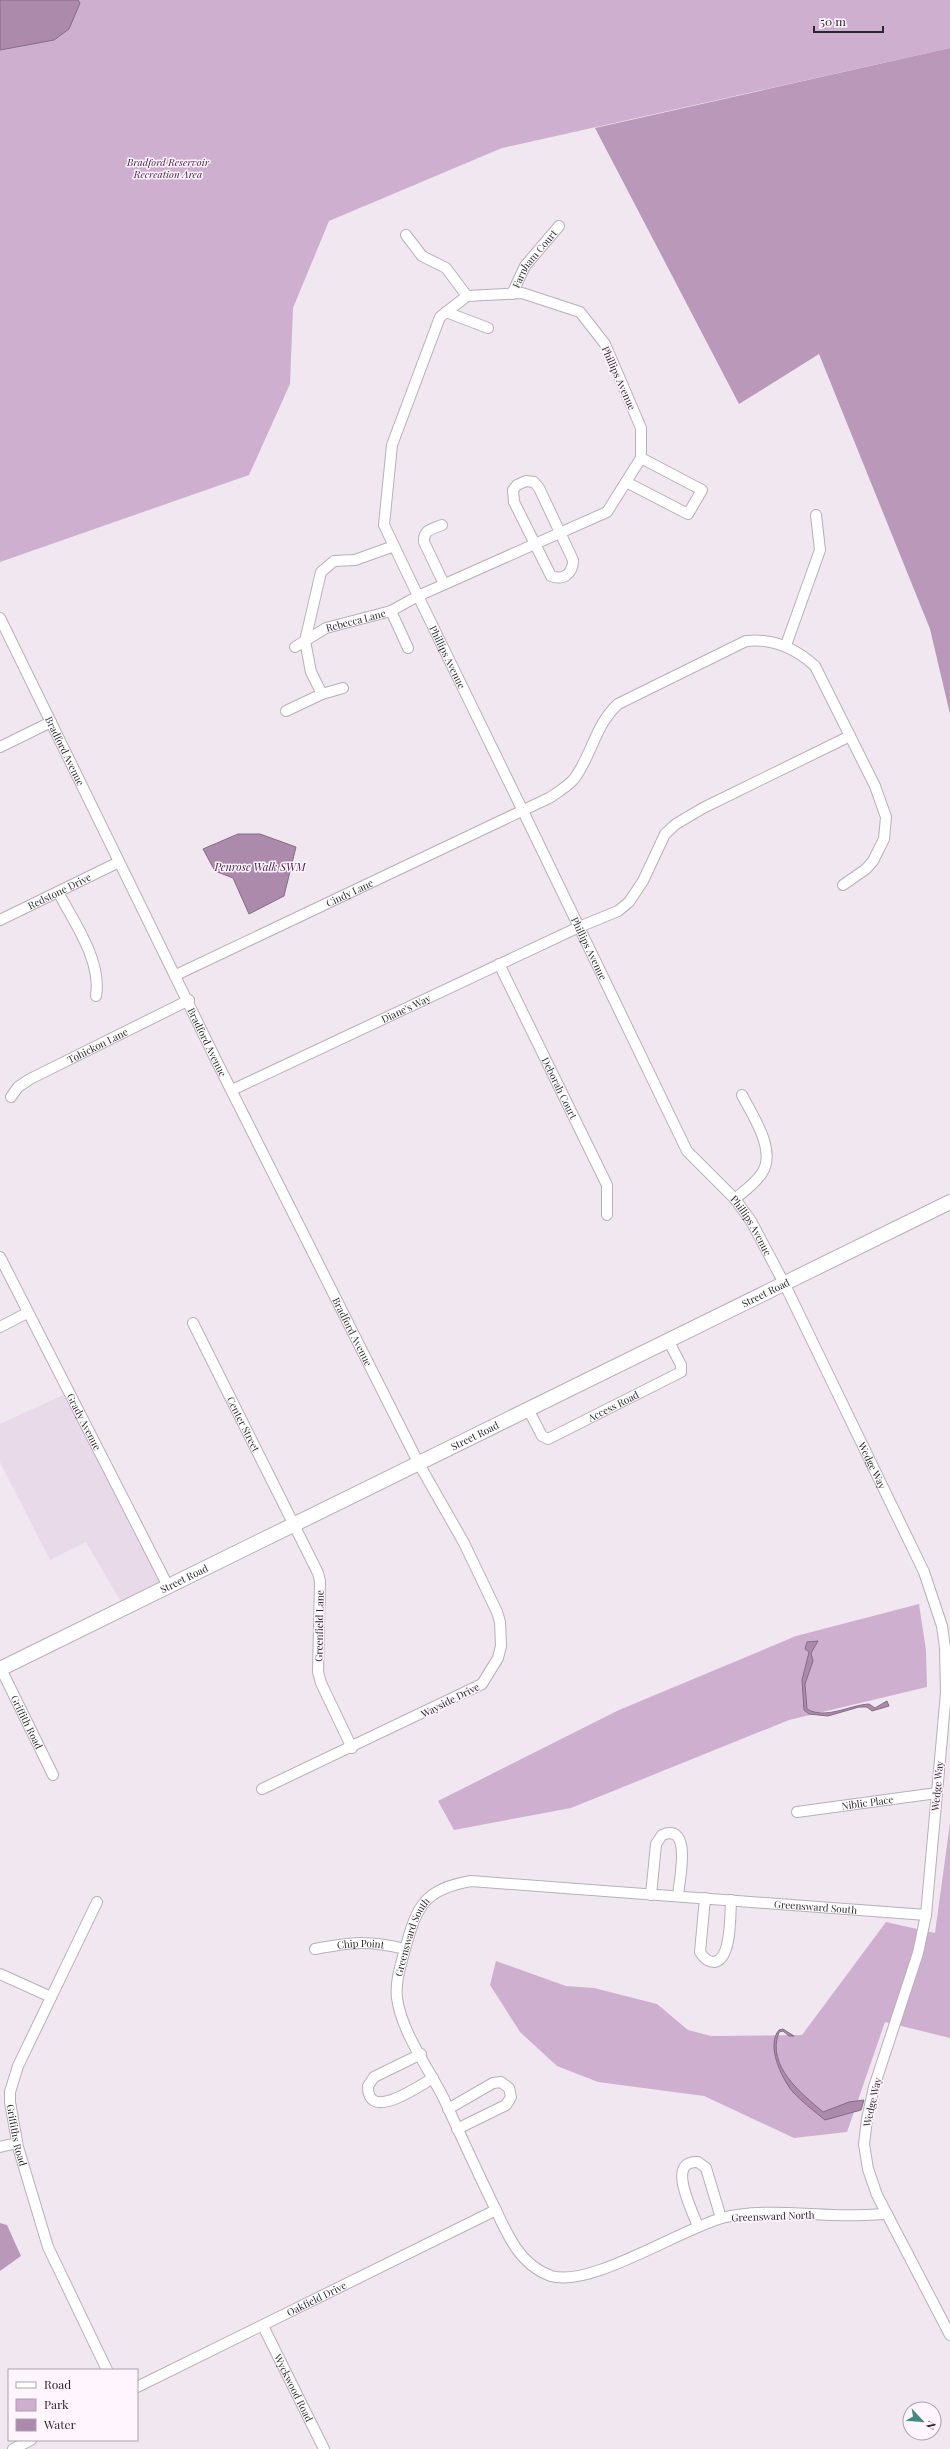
<svg xmlns="http://www.w3.org/2000/svg" width="950" height="2449" viewBox="0 0 950 2449" font-family="'Playfair Display',serif">
	<style>
		.built { fill: #e9dae9 }
		.green { fill: #cfafcf }
		.forest { fill: #ba98ba }
		.water { fill: #ac8aac; stroke: #856c85 }
		.lines { fill: none; stroke-linecap: round; stroke-linejoin: round }
		.street-casing { stroke: #b8afb8; stroke-width: 12 }
		.secondary-casing { stroke: #b8afb8; stroke-width: 16 }
		.street { stroke: #fff; stroke-width: 10 }
		.secondary { stroke: #fff; stroke-width: 14 }
		.labels { text-anchor: middle; dominant-baseline: central; stroke-width: 3; stroke-linejoin: round; paint-order: stroke }
		.park-label { font-size: 10px; font-style: italic; fill: #441945; stroke: #fff5fe }
		.street-label { font-size: 10px; fill: #2a262a; stroke: #fff5fe }
		.water-label { font-size: 11px; font-style: italic; fill: #4c214e; stroke: #fff5fe }
	</style>
	<rect width="100%" height="100%" fill="#f1e7f1"/>
	<!-- built -->
	<polygon class="built" points="63,1395 161,1583 121,1602 86,1542 50,1560 0,1462 0,1424"/>
	<!-- green -->
	<g class="green">
		<polygon points="0,0 950,0 950,48 502,148 329,221 293,308 290,384 249,475 0,562"/>
		<polygon points="919,1604 926,1650 927,1687 789,1720 571,1808 454,1830 438,1801 619,1710 796,1636"/>
		<polygon points="950,1823 950,2038 885,2022 847,2132 794,2138 704,2096 598,2082 557,2066 520,2032 490,1985 496,1961 566,1986 594,1988 657,2004 688,2030 711,2036 802,2035 886,1922 935,1933"/>
	</g>
	<!-- forest -->
	<g class="forest">
		<polygon points="950,48 950,714 930,629 819,354 739,404 595,128"/>
		<polygon points="0,2223 7,2225 21,2256 0,2271"/>
	</g>
	<!-- water -->
	<g class="water">
		<polygon points="0,0 78,0 80,3 69,29 54,40 0,50"/>
		<polygon points="238,834 260,834 296,847 284,896 249,914 233,878 215,871 203,849"/>
		<path d="M818,1641L811,1653L813,1661L805,1684L807,1709C825,1720 850,1705 869,1704L875,1708L887,1701L889,1706L872,1711L867,1707H859L828,1716L809,1714L804,1710L802,1680L809,1652L805,1649L807,1642Z"/>
		<path d="M783,2029L794,2036H789L783,2031L779,2032C766,2066 801,2093 823,2112L849,2102L864,2100L861,2110L825,2120C814,2111 801,2101 792,2091C781,2077 766,2045 779,2030Z"/>
	</g>
	<g class="lines">
		<!-- street casing -->
		<g class="street-casing">
			<g id="street">
				<polyline points="406,235 422,256 446,268 467,296"/>
				<path id="s1" d="M512,294L525,266L559,226"/>
				<polyline points="446,312 488,328"/>
				<path d="M526,481L534,482L539,488L573,560C573,573 564,581 551,576L514,502L513,490L517,485Z"/>
				<polyline points="626,482 688,514 702,490 641,458"/>
				<path d="M442,525C432,529 423,530 424,542L444,584"/>
				<polyline points="391,611 408,648"/>
				<path id="s2" d="M0,618L217,1062L419,1464L464,1543L497,1612L500,1622L501,1646L498,1658L482,1684L262,1789"/>
				<polyline points="786,645 820,550 816,515"/>
				<path id="s3" d="M295,647L326,628L391,611L418,596L607,512L641,458V428L605,344L580,312L522,293L467,296L440,317L392,445L384,525L418,596L522,809L687,1151L735,1199L751,1221L785,1285L924,1572L942,1626L945,1648L946,1693L926,1915L918,1953L874,2087L867,2119L864,2144L868,2169L877,2195L950,2335"/>
				<polyline points="322,694 311,672 305,641 321,572 334,561 355,560 394,546"/>
				<polyline points="286,711 322,694 343,688"/>
				<polyline points="0,747 51,722"/>
				<path d="M58,892C74,922 102,961 96,996"/>
				<path id="s4" d="M0,920L119,862"/>
				<path id="s5" d="M499,964L607,1185V1215"/>
				<path id="s6" d="M176,975L549,798C558,792 567,787 574,779C592,755 595,725 618,704L746,641C773,638 795,648 815,666L875,786L886,817L884,839L873,861L866,869L843,885"/>
				<path id="s7" d="M232,1090L579,927L618,911L629,902L643,881L665,834L676,824L703,808L850,736"/>
				<path id="s8" d="M11,1097L18,1087L30,1079L189,1000"/>
				<path d="M735,1199C744,1191 755,1184 762,1173C777,1150 752,1115 742,1095"/>
				<path id="s9" d="M0,1257L169,1588"/>
				<path id="s10" d="M193,1323L318,1573L320,1581L318,1672L321,1683L352,1748"/>
				<polyline points="0,1327 27,1313"/>
				<path id="s11" d="M529,1411L542,1436L548,1439L681,1372V1365L669,1342"/>
				<path id="s12" d="M1,1669L53,1775"/>
				<path id="s13" d="M797,1812L937,1793"/>
				<path d="M651,1895L656,1844L662,1835C693,1822 679,1881 678,1896"/>
				<path d="M705,1898L700,1952C703,1957 707,1962 714,1962C732,1960 730,1915 731,1900"/>
				<path id="s14" d="M97,1902L18,2066L10,2092V2102L18,2147L48,2247L107,2370"/>
				<path id="s15" d="M315,1949C352,1942 368,1940 405,1949"/>
				<polyline points="0,1974 51,1997"/>
				<path d="M421,2054L374,2077L368,2086C367,2123 419,2086 433,2078"/>
				<polyline points="448,2109 493,2083 501,2082 509,2088 511,2097 506,2105 457,2129"/>
				<polyline points="0,2147 17,2143"/>
				<path id="s16" d="M887,2214C869,2215 851,2216 833,2215C799,2214 755,2209 722,2218C679,2230 590,2288 551,2276C537,2271 525,2261 516,2248C507,2235 500,2219 493,2204C476,2169 460,2134 444,2099C429,2069 401,2031 397,1998C395,1981 401,1965 405,1949C417,1906 424,1889 471,1881L926,1915"/>
				<path d="M698,2227C693,2211 665,2160 698,2162L706,2168L721,2218"/>
				<path id="s17" d="M263,2326L324,2449"/>
				<path id="s18" d="M137,2387L496,2210"/>
				<polyline points="13,2449 31,2440"/>
			</g>
		</g>
		<!-- secondary casing -->
		<g class="secondary-casing">
			<g id="secondary">
				<path id="s19" d="M0,1669L950,1202"/>
			</g>
		</g>
		<!-- street -->
		<use href="#street" class="street"/>
		<!-- secondary -->
		<use href="#secondary" class="secondary"/>
	</g>
	<g class="labels">
		<!-- park labels -->
		<g class="park-label">
			<text x="168" y="162">Bradford Reservoir<tspan x="168" dy="12">Recreation Area</tspan></text>
		</g>
		<!-- street labels -->
		<g class="street-label">
			<text stroke="none"><textPath href="#s1" startOffset="42">Farnham Court</textPath></text>
			<text transform="translate(619 378) rotate(66)">Phillips Avenue</text>
			<text stroke="none"><textPath href="#s3" startOffset="67">Rebecca Lane</textPath></text>
			<text stroke="none"><textPath href="#s3" startOffset="1081">Phillips Avenue</textPath></text>
			<text stroke="none"><textPath href="#s2" startOffset="148">Bradford Avenue</textPath></text>
			<text stroke="none"><textPath href="#s4" startOffset="66">Redstone Drive</textPath></text>
			<text stroke="none"><textPath href="#s6" startOffset="192">Cindy Lane</textPath></text>
			<text stroke="none"><textPath href="#s3" startOffset="1405">Phillips Avenue</textPath></text>
			<text stroke="none"><textPath href="#s7" startOffset="192">Diane's Way</textPath></text>
			<text stroke="none"><textPath href="#s2" startOffset="472">Bradford Avenue</textPath></text>
			<text stroke="none"><textPath href="#s8" startOffset="102">Tohickon Lane</textPath></text>
			<text stroke="none"><textPath href="#s5" startOffset="138">Deborah Court</textPath></text>
			<text stroke="none"><textPath href="#s3" startOffset="1729">Phillips Avenue</textPath></text>
			<text stroke="none"><textPath href="#s19" startOffset="853">Street Road</textPath></text>
			<text stroke="none"><textPath href="#s2" startOffset="796">Bradford Avenue</textPath></text>
			<text stroke="none"><textPath href="#s11" startOffset="108">Access Road</textPath></text>
			<text stroke="none"><textPath href="#s9" startOffset="185">Grady Avenue</textPath></text>
			<text stroke="none"><textPath href="#s10" startOffset="113">Center Street</textPath></text>
			<text stroke="none"><textPath href="#s19" startOffset="529">Street Road</textPath></text>
			<text stroke="none"><textPath href="#s3" startOffset="1998">Wedge Way</textPath></text>
			<text stroke="none"><textPath href="#s19" startOffset="205">Street Road</textPath></text>
			<text transform="translate(319 1626) rotate(-89)">Greenfield Lane</text>
			<text transform="translate(450 1700) rotate(-27)">Wayside Drive</text>
			<text stroke="none"><textPath href="#s12" startOffset="59">Griffith Road</textPath></text>
			<text transform="translate(937 1786) rotate(-85)">Wedge Way</text>
			<text stroke="none"><textPath href="#s13" startOffset="71">Niblic Place</textPath></text>
			<text stroke="none"><textPath href="#s16" startOffset="1170">Greensward South</textPath></text>
			<text stroke="none"><textPath href="#s16" startOffset="735">Greensward South</textPath></text>
			<text stroke="none"><textPath href="#s15" startOffset="46">Chip Point</textPath></text>
			<text transform="translate(872 2102) rotate(-77)">Wedge Way</text>
			<text stroke="none"><textPath href="#s14" startOffset="253">Griffiths Road</textPath></text>
			<text transform="translate(773 2216) rotate(-2)">Greensward North</text>
			<text stroke="none"><textPath href="#s18" startOffset="200">Oakfield Drive</textPath></text>
			<text stroke="none"><textPath href="#s17" startOffset="69">Wyckwood Road</textPath></text>
		</g>
		<!-- water labels -->
		<g class="water-label">
			<text x="260" y="866">Penrose Walk SWM</text>
		</g>
	</g>
	<!-- legend -->
	<rect x="8" y="2369" width="130" height="72" fill="#fff5fe" stroke="#aaa2a9"/>
	<rect x="16" y="2382" width="20" height="6" fill="#ffffff" stroke="#aaa2a9"/>
	<text x="44" y="2389" font-size="12" fill="#2a262a">Road</text>
	<rect x="16" y="2399" width="20" height="12" fill="#cfafcf" stroke="#aaa2a9"/>
	<text x="44" y="2409" font-size="12" fill="#2a262a">Park</text>
	<rect x="16" y="2419" width="20" height="12" fill="#ac8aac" stroke="#aaa2a9"/>
	<text x="44" y="2429" font-size="12" fill="#2a262a">Water</text>
	<!-- north arrow -->
	<g transform="translate(922 2421) rotate(116)"><circle r="19" fill="#fff5fe" stroke="#aaa2a9"/>
	<path d="M0-3L7 15L0 10L-7 15Z" fill="#428985"/>
	<text y="-6" font-size="11" font-weight="bold" text-anchor="middle" fill="#2a262a">N</text>
	</g>
	<!-- scale -->
	<path d="M814 26v6h69v-6" fill="none" stroke="#2a262a" stroke-width="2"/>
	<text x="820" y="26" font-size="12" fill="#2a262a" stroke="#fff5fe" stroke-width="3" paint-order="stroke">50 m</text>
</svg>
